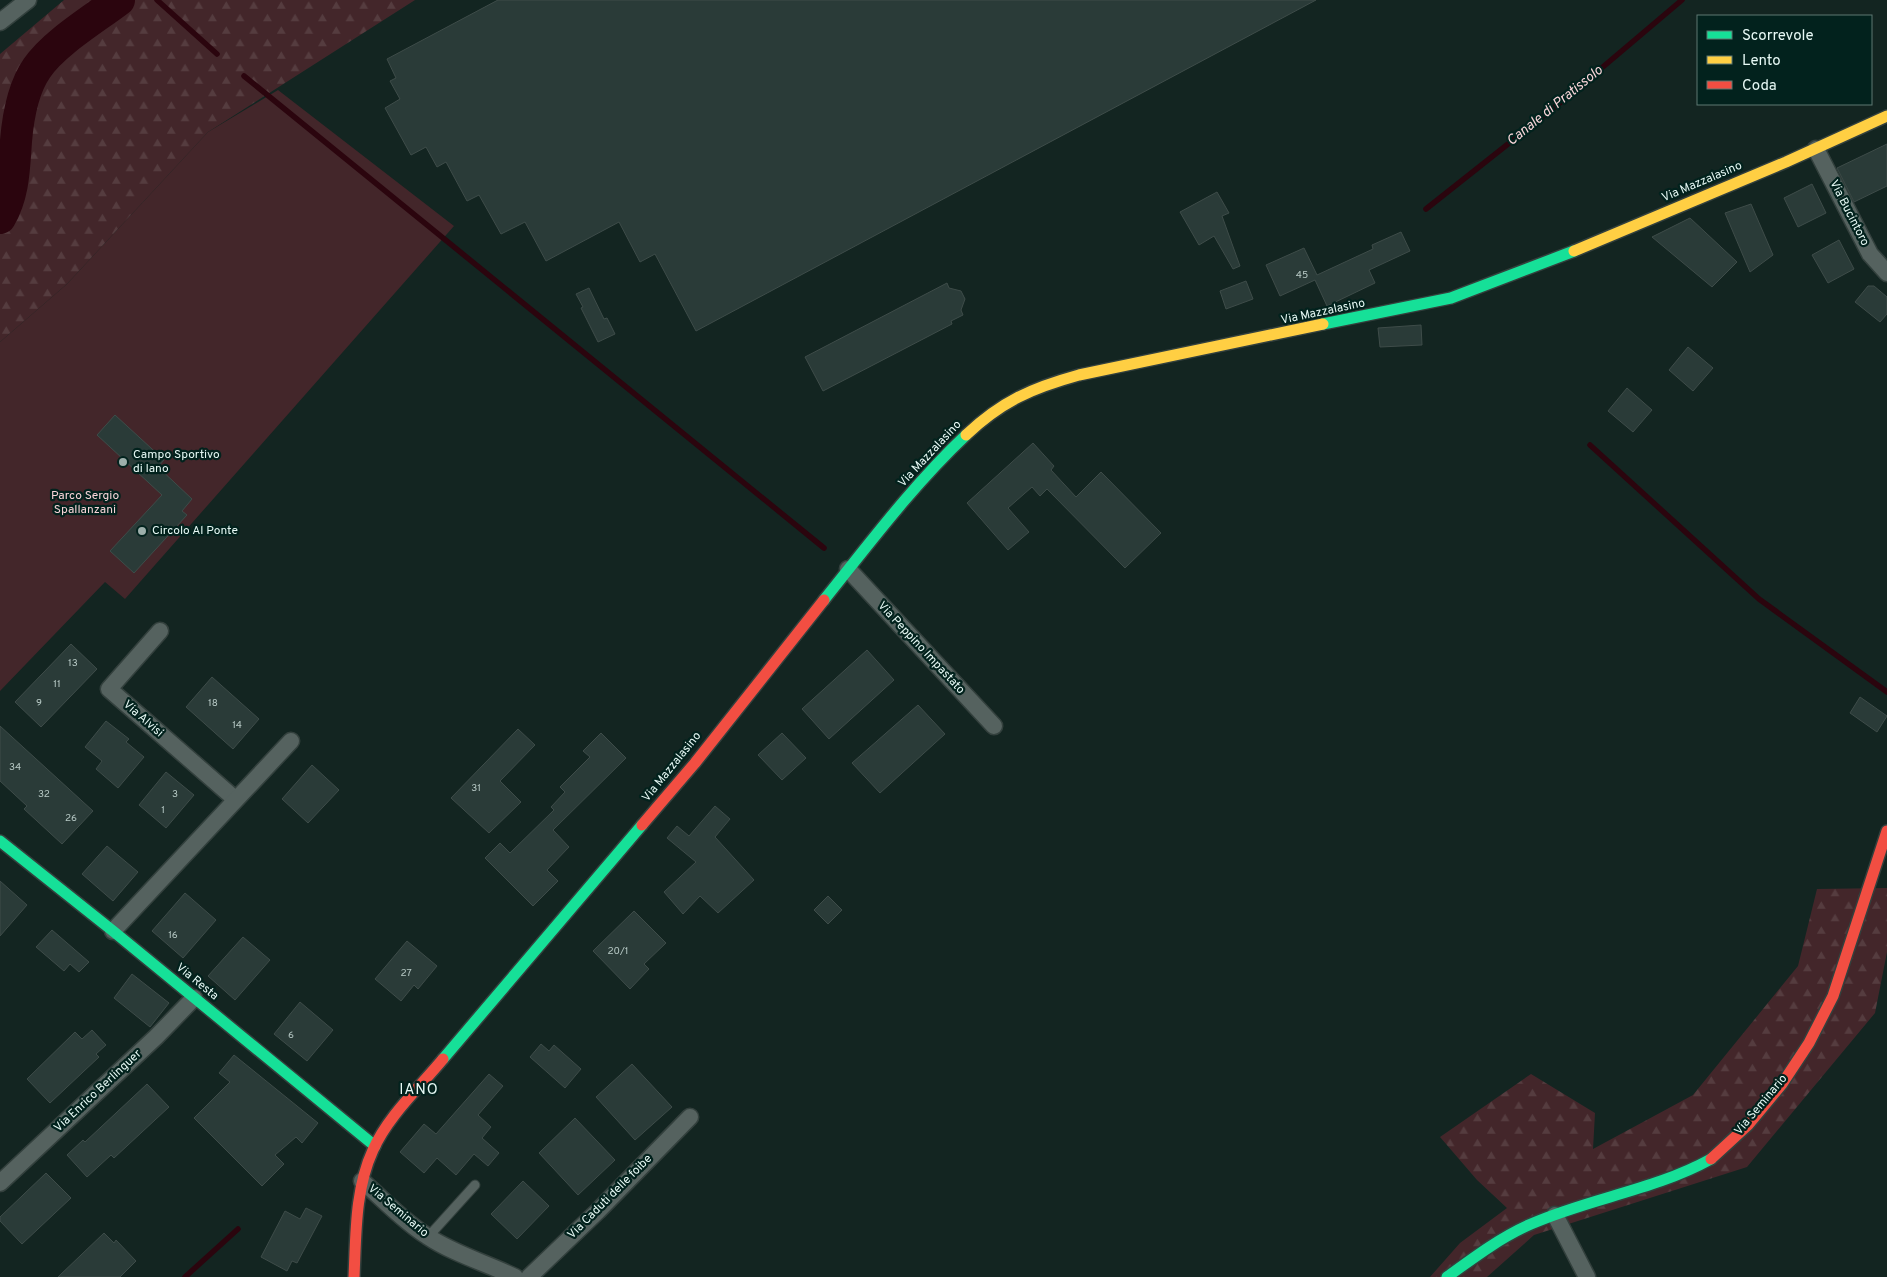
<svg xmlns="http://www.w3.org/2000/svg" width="1887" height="1277" viewBox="0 0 1887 1277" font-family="Overpass,sans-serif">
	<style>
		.forest { fill: url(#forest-firs) }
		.park { fill: #43262a }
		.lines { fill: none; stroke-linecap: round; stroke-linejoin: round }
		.stream { stroke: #2b050e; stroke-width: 5.5 }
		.river { stroke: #2b050e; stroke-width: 32 }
		.building { fill: #2a3b38; stroke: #3e4c49 }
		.lane-casing { stroke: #33403d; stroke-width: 11 }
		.street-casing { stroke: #33403d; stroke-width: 19 }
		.fast-casing { stroke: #33403d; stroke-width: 14 }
		.slow-casing { stroke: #33403d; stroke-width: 14 }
		.jam-casing { stroke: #33403d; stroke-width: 14 }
		.lane { stroke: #55625f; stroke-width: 9 }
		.street { stroke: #55625f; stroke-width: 16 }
		.fast { stroke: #16e098; stroke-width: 11 }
		.slow { stroke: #ffcf43; stroke-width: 11 }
		.jam { stroke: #f24e42; stroke-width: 11 }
		.poi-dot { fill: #9dafab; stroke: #02221d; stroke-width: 2 }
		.labels { text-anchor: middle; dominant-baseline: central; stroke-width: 4.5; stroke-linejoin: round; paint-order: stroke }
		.number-label { font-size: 10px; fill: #b8cac6 }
		.street-label { font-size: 12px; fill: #e7f9f5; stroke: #02221d }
		.poi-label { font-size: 12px; fill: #e7f9f5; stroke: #02221d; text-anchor: start }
		.park-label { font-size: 12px; fill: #f8d4d8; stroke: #02221d }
		.water-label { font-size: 14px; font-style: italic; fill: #fbd7db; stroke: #02221d }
		.quarter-label { font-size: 15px; letter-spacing: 1px; fill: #e7f9f5; stroke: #02221d }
	</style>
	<defs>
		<pattern id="forest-firs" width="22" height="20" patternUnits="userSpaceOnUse" patternTransform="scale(1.25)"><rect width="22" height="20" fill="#43262a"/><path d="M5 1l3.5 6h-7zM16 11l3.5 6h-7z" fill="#553c3f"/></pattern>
	</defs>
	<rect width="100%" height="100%" fill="#132521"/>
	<!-- forest -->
	<g class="forest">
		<polygon points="64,0 415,0 208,132 67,284 0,342 0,54"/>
		<polygon points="1887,888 1887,952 1875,1013 1747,1167 1534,1235 1487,1277 1430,1277 1460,1243 1507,1208 1477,1180 1440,1137 1531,1074 1595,1113 1593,1149 1693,1095 1798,966 1817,889"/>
	</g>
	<!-- park -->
	<polygon class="park" points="278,90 454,226 125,599 105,582 0,691 0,342 67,284 208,132"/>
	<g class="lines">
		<!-- stream -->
		<g class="stream">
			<polyline points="157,0 217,54"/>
			<polyline points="244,76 824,548"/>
			<polyline points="1426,209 1571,94 1682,0"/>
			<polyline points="1590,445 1759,599 1887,692"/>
			<polyline points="185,1277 238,1229"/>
		</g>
		<!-- river -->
		<path class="river" d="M0,218C14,194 14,168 16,141C18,117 23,88 37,68C54,43 94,19 119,0"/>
	</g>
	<!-- building -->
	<g class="building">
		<polygon points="498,0 1316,0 696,331 655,254 640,262 619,222 546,261 525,222 501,234 479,195 467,201 446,162 437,167 426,147 411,155 385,108 400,99 390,81 396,78 387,59"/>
		<polygon points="1887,144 1887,186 1854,202 1837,168"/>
		<polygon points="1812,184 1826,213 1798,227 1784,198"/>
		<polygon points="1217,192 1229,213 1222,216 1240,266 1233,269 1214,236 1199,245 1180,212"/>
		<polygon points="1751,204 1773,255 1750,272 1725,213"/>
		<polygon points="1690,218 1737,262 1712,287 1652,237"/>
		<polygon points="1401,232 1410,251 1369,270 1375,283 1327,306 1315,280 1280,296 1266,265 1304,248 1317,275 1373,249 1372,245"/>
		<polygon points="1839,240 1854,269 1828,283 1812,255"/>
		<polygon points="1246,281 1253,299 1226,309 1220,291"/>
		<polygon points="947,283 949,288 961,291 965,299 961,310 963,315 951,321 952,324 823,391 805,357"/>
		<polygon points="1868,286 1874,286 1887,297 1887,314 1880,322 1855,302"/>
		<polygon points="589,288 604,319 607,318 615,334 598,342 581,308 583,307 576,294"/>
		<polygon points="1421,325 1422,345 1380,347 1378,328"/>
		<polygon points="1688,347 1713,368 1693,391 1669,370"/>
		<polygon points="1627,388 1652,410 1633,432 1608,411"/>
		<polygon points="115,415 164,460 158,467 192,499 182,511 187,515 134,573 110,551 162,495 97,435"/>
		<polygon points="1033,443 1054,466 1051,470 1076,497 1101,472 1161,533 1125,568 1047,489 1040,496 1032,487 1008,508 1029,532 1008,550 967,503"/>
		<polygon points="71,644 97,669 41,727 15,702"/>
		<polygon points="867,650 894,680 829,739 802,709"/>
		<polygon points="212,677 259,719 233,749 186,707"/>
		<polygon points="1860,697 1887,716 1877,732 1850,713"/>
		<polygon points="918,705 945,734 880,793 852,763"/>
		<polygon points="106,721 129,739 126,742 144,757 118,788 96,769 102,761 85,747"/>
		<polygon points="0,726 93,811 62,844 24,809 27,806 0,781"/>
		<polygon points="518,729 535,745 500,781 521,802 489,833 451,798"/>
		<polygon points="601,733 626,758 553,830 569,847 547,870 558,881 533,906 485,858 500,843 510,853 554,810 551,807 565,792 560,787 590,757 583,751"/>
		<polygon points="782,733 806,758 782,780 758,755"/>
		<polygon points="312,765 339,790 308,823 282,799"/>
		<polygon points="166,772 194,795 166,828 139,805"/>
		<polygon points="715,806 730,819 715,837 754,880 718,913 700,896 683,914 664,892 696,862 667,838 677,826 689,836"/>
		<polygon points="107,846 138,872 113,901 82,874"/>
		<polygon points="0,881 27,905 0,936"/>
		<polygon points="185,893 216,920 183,958 152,931"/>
		<polygon points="828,896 842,910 828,924 814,910"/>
		<polygon points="634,911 666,943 644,964 649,969 630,989 593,951"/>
		<polygon points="52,930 89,962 79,972 70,964 64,971 36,947"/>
		<polygon points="243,937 270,960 235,1000 208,976"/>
		<polygon points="407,941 437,966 418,989 414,985 401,1001 375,979"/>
		<polygon points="132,974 169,1003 150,1027 114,998"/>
		<polygon points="300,1002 333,1030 307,1061 274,1034"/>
		<polygon points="92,1030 106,1045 96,1054 99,1057 50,1103 27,1079 75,1032 82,1039"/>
		<polygon points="541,1044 549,1051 554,1045 581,1069 565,1088 530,1057"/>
		<polygon points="234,1055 318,1123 302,1143 296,1137 275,1155 284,1164 262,1186 194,1118 230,1082 219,1073"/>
		<polygon points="632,1064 672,1107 635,1140 596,1097"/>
		<polygon points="489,1074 503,1086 478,1115 491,1127 482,1138 499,1153 488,1166 474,1154 456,1175 437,1158 424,1173 400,1152 424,1124 436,1134"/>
		<polygon points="147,1084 169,1107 114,1158 111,1155 87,1177 67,1155 83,1140 85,1142"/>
		<polygon points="575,1118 615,1160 578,1195 539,1153"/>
		<polygon points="46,1173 71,1198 22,1244 0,1221 0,1217"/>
		<polygon points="523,1181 549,1206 517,1239 491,1214"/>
		<polygon points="306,1208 322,1216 297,1263 292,1261 287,1271 261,1257 285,1211 300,1219"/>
		<polygon points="104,1233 114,1243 116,1240 136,1261 120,1277 58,1277"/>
	</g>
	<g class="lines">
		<!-- lane casing -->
		<g class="lane-casing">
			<polyline id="lane" points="428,1237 475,1185"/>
		</g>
		<!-- street casing -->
		<g class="street-casing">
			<g id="street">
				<polyline points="0,22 28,0"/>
				<polyline points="1816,149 1870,254 1887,273"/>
				<polyline points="848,569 994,726"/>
				<polyline points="160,631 109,689 235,799"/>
				<polyline points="113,931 291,741"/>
				<path d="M362,1181C383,1199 403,1221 427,1236C454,1254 486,1263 515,1277"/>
				<polyline points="0,1183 156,1037 194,998"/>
				<polyline points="1555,1215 1587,1277"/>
				<polyline points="529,1277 598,1211 690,1117"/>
			</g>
		</g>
		<!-- fast casing -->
		<g class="fast-casing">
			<g id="fast">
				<polyline points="1323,324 1451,298 1574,251"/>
				<path d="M824,600C869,544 913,485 966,435"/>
				<polyline points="0,841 113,931 375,1146"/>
				<polyline points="443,1059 642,825"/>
				<path d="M1447,1277C1473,1258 1501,1237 1531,1224C1590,1198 1655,1190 1711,1159"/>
			</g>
		</g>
		<!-- slow casing -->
		<g class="slow-casing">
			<g id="slow">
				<polyline points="1574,251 1786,162 1887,116"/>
				<path d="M966,435C1002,401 1032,388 1079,375L1323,324"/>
			</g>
		</g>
		<!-- jam casing -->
		<g class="jam-casing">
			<g id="jam">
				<polyline points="642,825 695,763 824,600"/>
				<polyline points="1711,1159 1748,1125 1782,1084 1809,1043 1833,996 1887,831"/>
				<path d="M354,1277C356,1234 355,1189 373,1150C388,1116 419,1088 443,1059"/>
			</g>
		</g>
		<!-- lane -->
		<use href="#lane" class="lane"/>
		<!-- street -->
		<use href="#street" class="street"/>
		<!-- fast -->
		<use href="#fast" class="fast"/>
		<!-- slow -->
		<use href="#slow" class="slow"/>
		<!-- jam -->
		<use href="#jam" class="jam"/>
	</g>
	<!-- markers -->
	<g class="poi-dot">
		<circle cx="123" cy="462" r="5"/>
		<circle cx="142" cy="531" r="5"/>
	</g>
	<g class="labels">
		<!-- number labels -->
		<g class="number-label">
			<text x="1302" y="275">45</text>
			<text x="73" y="663">13</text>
			<text x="57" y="684">11</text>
			<text x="39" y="703">9</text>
			<text x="213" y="703">18</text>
			<text x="237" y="725">14</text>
			<text x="15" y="767">34</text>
			<text x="476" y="788">31</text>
			<text x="44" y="794">32</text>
			<text x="175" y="794">3</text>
			<text x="163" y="810">1</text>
			<text x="71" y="818">26</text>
			<text x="173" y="935">16</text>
			<text x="618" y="951">20/1</text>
			<text x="406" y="973">27</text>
			<text x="291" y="1035">6</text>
		</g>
		<!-- street labels -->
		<g class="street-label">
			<text transform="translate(1702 182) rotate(-23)">Via Mazzalasino</text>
			<text transform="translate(1849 213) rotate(63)">Via Bucintoro</text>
			<text transform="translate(1323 312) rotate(-12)">Via Mazzalasino</text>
			<text transform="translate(930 454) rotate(-47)">Via Mazzalasino</text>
			<text transform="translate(921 648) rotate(47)">Via Peppino Impastato</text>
			<text transform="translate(143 719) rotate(41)">Via Alvisi</text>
			<text transform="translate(672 767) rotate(-51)">Via Mazzalasino</text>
			<text transform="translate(197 982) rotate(39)">Via Resta</text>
			<text transform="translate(98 1091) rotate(-43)">Via Enrico Berlinguer</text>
			<text transform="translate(1761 1105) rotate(-50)">Via Seminario</text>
			<text transform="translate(610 1197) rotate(-45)">Via Caduti delle foibe</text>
			<text transform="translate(398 1211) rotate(40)">Via Seminario</text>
		</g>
		<!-- poi labels -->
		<g class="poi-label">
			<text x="133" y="455">Campo Sportivo<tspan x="133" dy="14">di Iano</tspan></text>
			<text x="152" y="531">Circolo Al Ponte</text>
		</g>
		<!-- park labels -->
		<g class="park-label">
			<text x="85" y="496">Parco Sergio<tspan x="85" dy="14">Spallanzani</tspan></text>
		</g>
		<!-- water labels -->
		<g class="water-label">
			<text transform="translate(1555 106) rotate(-39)">Canale di Pratissolo</text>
		</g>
		<!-- quarter labels -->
		<g class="quarter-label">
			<text x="419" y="1090">IANO</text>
		</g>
	</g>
	<!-- legend -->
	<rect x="1697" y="15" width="175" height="90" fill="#02221d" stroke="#5e7873"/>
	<rect x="1707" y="31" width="25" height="8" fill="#16e098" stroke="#5e7873"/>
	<text x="1742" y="40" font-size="15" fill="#e7f9f5">Scorrevole</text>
	<rect x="1707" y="56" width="25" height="8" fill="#ffcf43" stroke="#5e7873"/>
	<text x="1742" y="65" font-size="15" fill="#e7f9f5">Lento</text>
	<rect x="1707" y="81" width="25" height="8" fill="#f24e42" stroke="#5e7873"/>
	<text x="1742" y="90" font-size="15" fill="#e7f9f5">Coda</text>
</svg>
